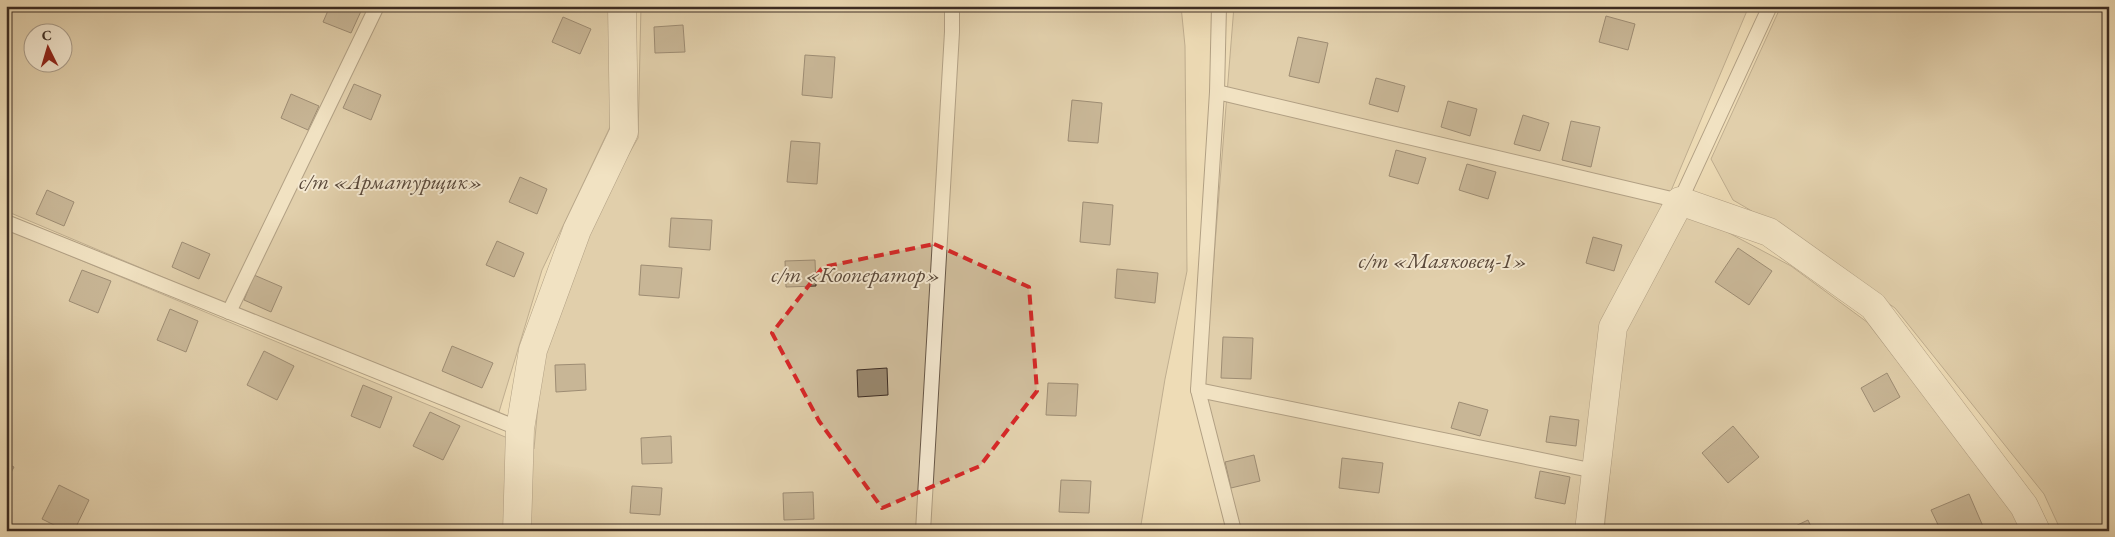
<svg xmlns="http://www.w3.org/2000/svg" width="2115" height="537" viewBox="0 0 2115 537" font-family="'EB Garamond',serif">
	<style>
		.green { fill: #d0be9d; stroke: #867560; fill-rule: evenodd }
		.building { fill: #99886f; stroke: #3c2c23 }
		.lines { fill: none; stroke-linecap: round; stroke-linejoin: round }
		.service-casing { stroke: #685848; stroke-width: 16 }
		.minor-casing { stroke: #685848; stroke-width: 29 }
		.service { stroke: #f4e8d0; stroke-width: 14 }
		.minor { stroke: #f4e8d0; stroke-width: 28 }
		.marked { fill: none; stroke: #d62828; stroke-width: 4; stroke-dasharray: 10 6; stroke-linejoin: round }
		.labels { text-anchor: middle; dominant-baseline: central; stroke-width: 4; stroke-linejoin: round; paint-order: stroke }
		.park-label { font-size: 22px; font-style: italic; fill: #5a493b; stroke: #f4e8d0 }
	</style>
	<rect width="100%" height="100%" fill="#eedcb6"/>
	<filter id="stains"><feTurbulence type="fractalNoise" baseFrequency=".004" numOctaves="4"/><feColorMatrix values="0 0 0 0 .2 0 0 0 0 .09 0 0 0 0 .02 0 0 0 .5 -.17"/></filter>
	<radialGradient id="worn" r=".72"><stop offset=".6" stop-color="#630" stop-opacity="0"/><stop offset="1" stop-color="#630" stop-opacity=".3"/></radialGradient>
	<!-- green -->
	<g class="green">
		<path d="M6,6H611L610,127L542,270L499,412L224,303L6,211ZM32,32H62V62H32Z"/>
		<polygon points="641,6 1181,6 1185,46 1187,271 1165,379 1140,531 6,531 6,229 534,449 543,350 582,236 638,138"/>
		<polygon points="1234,6 1749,6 1665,205 1714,225 1791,266 1867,322 2017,516 2023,531 1604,531 1613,439 1578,531 1241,531 1203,395"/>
		<polygon points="1781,6 2109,6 2109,531 2061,531 2044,494 1895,308 1779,227 1733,200 1711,159"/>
	</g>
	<!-- building -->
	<g class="building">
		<polygon points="330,6 356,6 362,9 351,33 323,22"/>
		<polygon points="1606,16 1635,24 1628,50 1599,42"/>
		<polygon points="563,17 591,29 580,54 552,42"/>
		<polygon points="683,25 685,52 655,53 654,27"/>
		<polygon points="1298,37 1328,43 1319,83 1289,76"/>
		<polygon points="805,55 835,57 832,98 802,95"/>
		<polygon points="1376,78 1405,86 1398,112 1369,104"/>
		<polygon points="354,84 381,95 371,120 343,108"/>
		<polygon points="291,94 319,106 308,130 281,118"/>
		<polygon points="1072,100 1102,103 1098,143 1068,141"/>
		<polygon points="1448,101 1477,109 1470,136 1441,127"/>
		<polygon points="1523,115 1549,123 1540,151 1514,144"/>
		<polygon points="1571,121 1600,127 1591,167 1562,160"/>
		<polygon points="791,141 820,143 817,184 787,182"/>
		<polygon points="1396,150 1426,158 1418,184 1389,176"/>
		<polygon points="1467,164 1496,172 1488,199 1459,190"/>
		<polygon points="520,177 547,189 537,214 509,202"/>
		<polygon points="47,190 74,202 64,226 36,214"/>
		<polygon points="1083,202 1113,205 1110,245 1080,242"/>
		<polygon points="671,218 712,220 710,250 669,247"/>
		<polygon points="1593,237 1622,245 1614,271 1586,263"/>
		<polygon points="497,241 524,253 514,277 486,265"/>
		<polygon points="182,242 210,254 199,279 172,267"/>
		<polygon points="1738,248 1772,271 1749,305 1715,282"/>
		<polygon points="815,260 816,286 786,287 785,261"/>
		<polygon points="641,265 682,268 679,298 639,295"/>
		<polygon points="1117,269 1158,273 1155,303 1115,298"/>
		<polygon points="82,270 111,281 98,313 69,301"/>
		<polygon points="254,275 282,287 271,312 244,300"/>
		<polygon points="170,309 198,321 186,352 157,340"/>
		<polygon points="1223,337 1253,338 1251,379 1221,378"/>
		<polygon points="452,346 493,363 482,388 442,371"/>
		<polygon points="264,351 294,366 277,400 247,385"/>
		<polygon points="585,364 586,390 556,392 555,365"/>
		<polygon points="887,368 888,395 858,397 857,370"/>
		<polygon points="1887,373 1900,397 1874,412 1861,388"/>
		<polygon points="1048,383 1078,384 1076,416 1046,415"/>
		<polygon points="363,385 392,397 380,428 351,416"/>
		<polygon points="1459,402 1488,410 1480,436 1451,428"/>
		<polygon points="430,412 460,426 443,460 413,446"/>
		<polygon points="1550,416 1579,420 1576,446 1546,442"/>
		<polygon points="1733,426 1759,457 1728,483 1702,453"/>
		<polygon points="671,436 672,463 642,464 641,438"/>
		<polygon points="1254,455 1260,481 1231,488 1225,462"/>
		<polygon points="1342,458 1383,463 1379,493 1339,488"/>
		<polygon points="6,463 14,467 6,482"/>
		<polygon points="1540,471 1570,477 1565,504 1535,498"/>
		<polygon points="1061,480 1091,481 1089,513 1059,512"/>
		<polygon points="59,485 89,500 74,531 66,531 42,519"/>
		<polygon points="632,486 662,488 660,515 630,513"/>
		<polygon points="813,492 814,519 784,520 783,493"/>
		<polygon points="1969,494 1985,531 1941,531 1931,510"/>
		<polygon points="1808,520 1813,531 1785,531"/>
		<polygon points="1059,526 1089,527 1089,531 1059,531"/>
	</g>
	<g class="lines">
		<!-- service casing -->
		<g class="service-casing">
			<g id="service">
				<polyline points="1219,6 1217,92 1198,390 1234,531"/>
				<polyline points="1217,92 1680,201 1770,6"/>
				<polyline points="6,222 520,429"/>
				<polyline points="229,312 377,6"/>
				<polyline points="1198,390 1595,471"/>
				<polyline points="923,531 952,32 952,6"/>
			</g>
		</g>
		<!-- minor casing -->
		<g class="minor-casing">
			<g id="minor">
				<polyline points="517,531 520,429 533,350 577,230 624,132 622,6"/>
				<polyline points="1589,531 1613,327 1680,201 1769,232 1873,306 2024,506 2036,531"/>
			</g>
		</g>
		<!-- service -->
		<use href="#service" class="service"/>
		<!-- minor -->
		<use href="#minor" class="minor"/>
	</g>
	<!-- marked area -->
	<path d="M0 0H2115V537H0ZM934,244L1029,287L1037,391L980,466L882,508L819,421L772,333L823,267Z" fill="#eedcb6" fill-opacity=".55" fill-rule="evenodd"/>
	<path class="marked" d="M934,244L1029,287L1037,391L980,466L882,508L819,421L772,333L823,267Z"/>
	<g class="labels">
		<!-- park labels -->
		<g class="park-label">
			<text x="391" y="181">с/т «Арматурщик»</text>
			<text x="1443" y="260">с/т «Маяковец-1»</text>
			<text x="856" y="274">с/т «Кооператор»</text>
		</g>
	</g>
	<!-- margin -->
	<rect width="2115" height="537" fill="none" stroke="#eedcb6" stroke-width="25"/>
	<rect x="8" y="8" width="2100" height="522" fill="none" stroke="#3c2c23" stroke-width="2.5"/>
	<rect x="12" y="12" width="2090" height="512" fill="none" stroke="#3c2c23"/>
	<!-- north arrow -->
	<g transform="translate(48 48) rotate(355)"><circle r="24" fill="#f4e8d0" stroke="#aa9d8b"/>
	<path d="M0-4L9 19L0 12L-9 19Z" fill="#8f2418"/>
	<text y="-8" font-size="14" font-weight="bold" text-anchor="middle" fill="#3c2c23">С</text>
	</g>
	<rect width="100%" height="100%" filter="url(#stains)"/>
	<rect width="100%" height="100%" fill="url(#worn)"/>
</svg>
